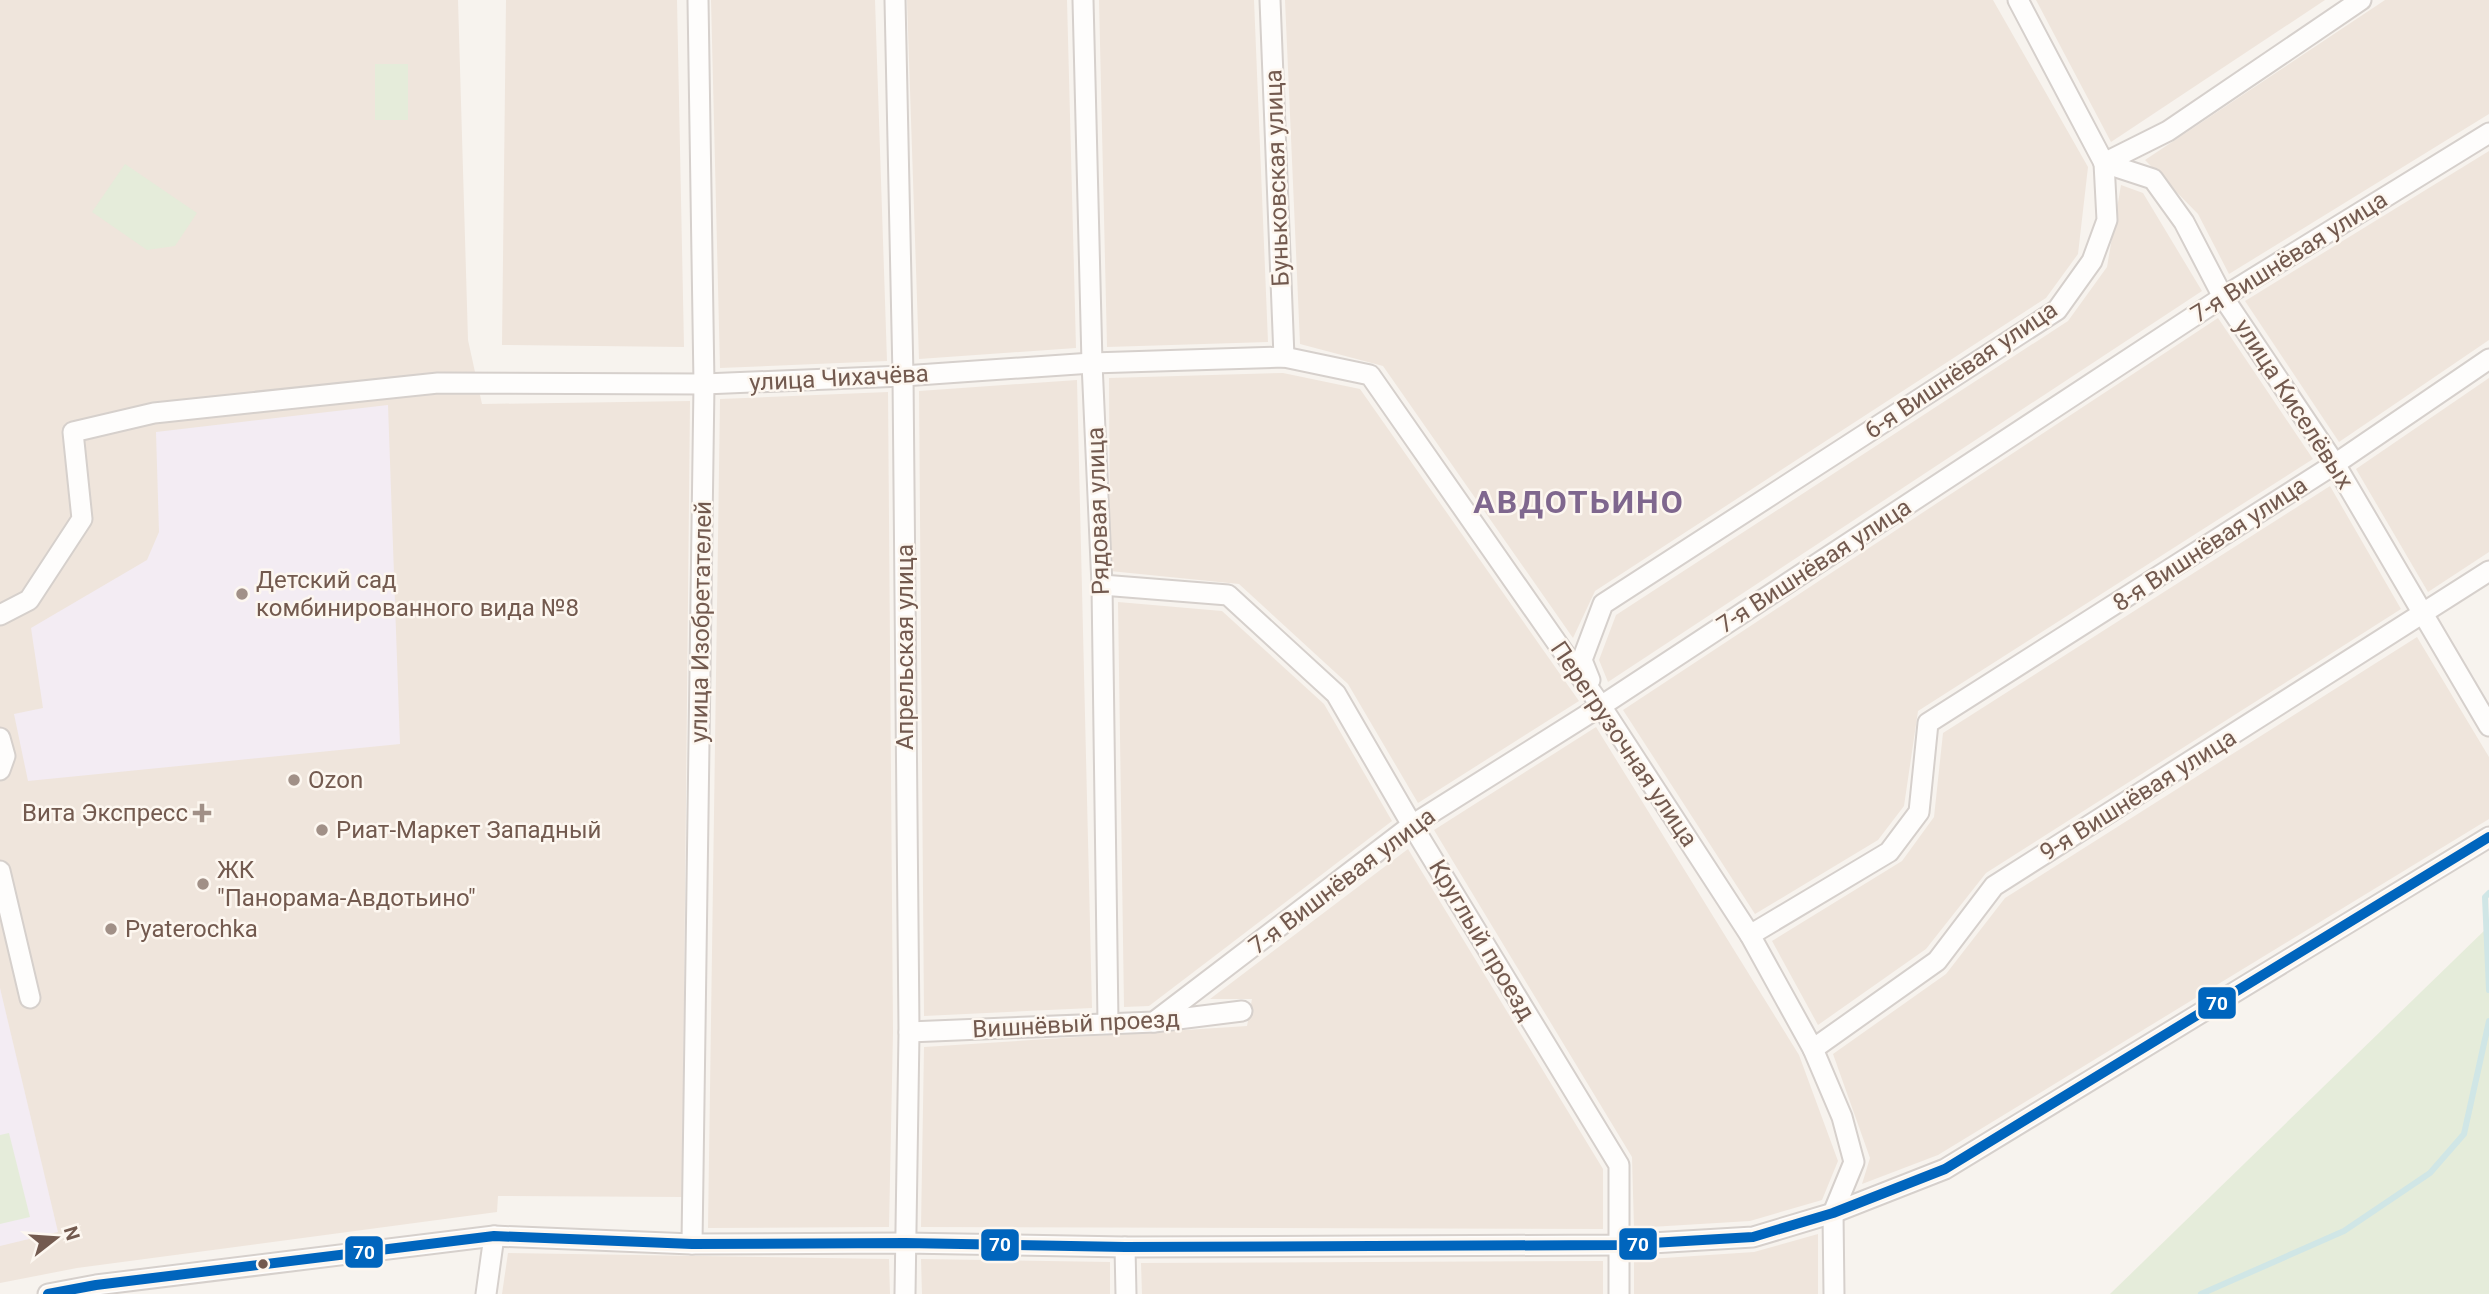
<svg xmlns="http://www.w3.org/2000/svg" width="2489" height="1294" viewBox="0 0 2489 1294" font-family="Roboto,sans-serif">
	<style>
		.residential { fill: #efe5dc }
		.education { fill: #f3ecf3 }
		.green { fill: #e5ecda }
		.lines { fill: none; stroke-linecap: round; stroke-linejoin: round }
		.stream { stroke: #d0e6e6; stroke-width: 6 }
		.minor-casing { stroke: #d6d0cc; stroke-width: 23 }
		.minor { stroke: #fefdfc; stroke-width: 19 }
		.bus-1-casing { stroke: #fdf7f0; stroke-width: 16 }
		.bus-1 { stroke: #0065bd; stroke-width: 10 }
		.poi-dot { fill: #a19087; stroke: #fdf7f0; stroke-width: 2.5 }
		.bus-dot { fill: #735a4f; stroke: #fdf7f0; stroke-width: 2.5 }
		.labels { text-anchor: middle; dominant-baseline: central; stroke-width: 5; stroke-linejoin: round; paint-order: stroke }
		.street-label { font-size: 24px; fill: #735a4f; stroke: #fdf7f0 }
		.poi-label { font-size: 24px; fill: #735a4f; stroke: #fdf7f0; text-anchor: start }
		.district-label { font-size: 32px; font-weight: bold; letter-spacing: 2px; fill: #7f678e; stroke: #fdf7f0 }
		.line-badge { stroke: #fdf7f0; stroke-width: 2.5 }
		.badge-label { font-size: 19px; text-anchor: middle; font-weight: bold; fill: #fff }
	</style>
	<rect width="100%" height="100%" fill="#f7f3ee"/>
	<!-- residential -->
	<g class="residential">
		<polygon points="0,0 458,0 468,340 482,404 690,401 682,1197 498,1196 497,1212 77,1268 0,1283"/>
		<polygon points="506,0 677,0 684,347 502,345"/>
		<polygon points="711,0 875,0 887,361 720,368"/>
		<polygon points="907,0 1067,0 1076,348 919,359"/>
		<polygon points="1099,0 1254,0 1268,342 1107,347"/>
		<polygon points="1285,0 1993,0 2088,167 2078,254 2046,298 1595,591 1573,638 1383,366 1300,344"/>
		<polygon points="2036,0 2325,0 2111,142"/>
		<polygon points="2385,0 2489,0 2489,114 2229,274 2198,214 2145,160"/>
		<polygon points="2489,151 2489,340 2339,442 2245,301"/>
		<polygon points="2121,185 2143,193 2202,291 1608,682 1599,660 1616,615 2068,321 2107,267"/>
		<polygon points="2218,318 2313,459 1918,711 1904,806 1878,840 1755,914 1623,710"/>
		<polygon points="1283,373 1360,389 1579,701 1418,803 1348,684 1239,584 1110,571 1109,378"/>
		<polygon points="2489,378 2489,552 2428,592 2356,469"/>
		<polygon points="1077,380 1092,1008 924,1016 919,391"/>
		<polygon points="888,392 893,1032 889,1227 708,1228 720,399"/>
		<polygon points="2330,486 2401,609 1986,873 1926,949 1818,1025 1772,941 1902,861 1934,817 1943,733"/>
		<polygon points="1118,602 1222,611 1324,704 1392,821 1149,1006 1124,1007"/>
		<polygon points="2417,637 2489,757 2489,819 1938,1155 1862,1184 1870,1158 1833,1054 1946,974 2005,898"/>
		<polygon points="1596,727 1799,1055 1838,1161 1822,1200 1750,1221 1634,1228 1632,1157 1434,830"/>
		<polygon points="1408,849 1603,1169 1603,1229 921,1227 924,1047 1247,1026 1252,999 1210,999"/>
		<polygon points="1818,1234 1818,1294 1634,1294 1634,1260 1754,1252"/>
		<polygon points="508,1253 889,1259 890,1294 502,1294"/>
		<polygon points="921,1259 1110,1262 1110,1294 922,1294"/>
		<polygon points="1603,1261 1603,1294 1142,1294 1141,1263"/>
	</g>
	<!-- education -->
	<g class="education">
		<polygon points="388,405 400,744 28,781 14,714 43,708 31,628 147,560 159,532 156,432"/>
		<polygon points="0,988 58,1232 0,1246"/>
	</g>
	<!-- green -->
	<g class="green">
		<rect x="375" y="64" width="33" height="56"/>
		<polygon points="125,164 197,213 175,246 147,250 92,212"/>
		<polygon points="2489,926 2489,1294 2110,1294"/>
		<polygon points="9,1133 30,1217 0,1224 0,1135"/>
	</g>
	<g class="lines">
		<!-- stream -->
		<g class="stream">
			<polyline points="2489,893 2485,897 2489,990"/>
			<polyline points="2201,1294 2344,1231 2430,1173 2464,1134 2489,1021"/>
		</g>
		<!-- minor casing -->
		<g class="minor-casing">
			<g id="minor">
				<polyline points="895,0 903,376 909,1032 905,1294"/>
				<polyline points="1083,0 1092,363 1102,585 1108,1023"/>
				<polyline points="1270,0 1284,357"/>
				<polyline points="2018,0 2104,163 2153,179 2184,222 2223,297 2335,464 2489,726"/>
				<polyline points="2104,163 2168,131 2361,0"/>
				<polyline points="1102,585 1228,595 1336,694 1412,825 1619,1165 1619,1294"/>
				<polyline points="0,615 29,600 82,519 73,432 154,413 438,383 704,384 903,376 1092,363 1284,357 1370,375 1601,706 1750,935 1813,1049 1842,1117 1854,1162 1833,1213 1834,1294"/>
				<polyline points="1590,680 1582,660 1603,604 2057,310 2092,261 2107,220 2104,163"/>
				<polyline points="0,738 5,756 0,770"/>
				<polyline points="0,871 30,998"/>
				<polyline points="1750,935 1889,852 1919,812 1928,723 2335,464 2489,359"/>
				<polyline points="1154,1022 1412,825 1601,706 2223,297 2489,133"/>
				<polyline points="909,1032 1154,1022 1242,1011"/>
				<polyline points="1813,1049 1937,961 1994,886 2489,571"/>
				<polyline points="692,1244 704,384 698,0"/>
				<polyline points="1125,1247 1126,1294"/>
				<polyline points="48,1294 96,1285 494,1236 692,1244 905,1243 1125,1247 1618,1245 1753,1237 1833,1213 1945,1169 2489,837"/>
				<polyline points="486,1294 494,1236"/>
			</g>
		</g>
		<!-- minor -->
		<use href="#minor" class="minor"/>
		<!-- bus-1 casing -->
		<g class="bus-1-casing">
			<polyline id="bus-1" points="48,1294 96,1285 494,1236 692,1244 905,1243 1125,1247 1618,1245 1753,1237 1833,1213 1945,1169 2489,837"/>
		</g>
		<!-- bus-1 -->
		<use href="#bus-1" class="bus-1"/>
	</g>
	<!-- markers -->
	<g class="poi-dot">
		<circle cx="242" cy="594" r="7"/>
		<circle cx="294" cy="780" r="7"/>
		<path d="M198.5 802.5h7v7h7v7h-7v7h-7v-7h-7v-7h7z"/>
		<circle cx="322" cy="830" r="7"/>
		<circle cx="203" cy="884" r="7"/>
		<circle cx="111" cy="929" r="7"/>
	</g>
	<circle class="bus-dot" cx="263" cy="1264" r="6"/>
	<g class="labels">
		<!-- street labels -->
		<g class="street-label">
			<text transform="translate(1277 178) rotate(-92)">Буньковская улица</text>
			<text transform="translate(2289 257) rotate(-32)">7-я Вишнёвая улица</text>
			<text transform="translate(1961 370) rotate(-34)">6-я Вишнёвая улица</text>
			<text transform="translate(839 378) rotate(-3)">улица Чихачёва</text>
			<text transform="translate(2294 404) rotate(57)">улица Киселёвых</text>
			<text transform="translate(1098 511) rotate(-92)">Рядовая улица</text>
			<text transform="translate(2210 544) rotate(-33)">8-я Вишнёвая улица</text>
			<text transform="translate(1814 566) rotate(-33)">7-я Вишнёвая улица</text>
			<text transform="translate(701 622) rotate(-89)">улица Изобретателей</text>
			<text transform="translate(905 647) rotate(-90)">Апрельская улица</text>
			<text transform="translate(1624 744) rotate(56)">Перегрузочная улица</text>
			<text transform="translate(2138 795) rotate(-32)">9-я Вишнёвая улица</text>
			<text transform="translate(1342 881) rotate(-37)">7-я Вишнёвая улица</text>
			<text transform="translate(1482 940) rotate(59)">Круглый проезд</text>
			<text transform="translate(1076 1024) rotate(-3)">Вишнёвый проезд</text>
		</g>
		<!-- poi labels -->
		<g class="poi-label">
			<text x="256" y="580">Детский сад<tspan x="256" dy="28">комбинированного вида №8</tspan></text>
			<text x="308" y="780">Ozon</text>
			<text x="188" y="813" text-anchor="end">Вита Экспресс</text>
			<text x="336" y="830">Риат-Маркет Западный</text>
			<text x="217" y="870">ЖК<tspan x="217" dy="28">"Панорама-Авдотьино"</tspan></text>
			<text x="125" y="929">Pyaterochka</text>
		</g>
		<!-- district labels -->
		<g class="district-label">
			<text x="1579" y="502">АВДОТЬИНО</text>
		</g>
	</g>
	<g class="line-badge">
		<rect x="2197" y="986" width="40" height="34" rx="7" fill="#0065bd"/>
		<rect x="1618" y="1227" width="40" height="34" rx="7" fill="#0065bd"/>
		<rect x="980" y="1228" width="40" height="34" rx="7" fill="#0065bd"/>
		<rect x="344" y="1235" width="40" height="34" rx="7" fill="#0065bd"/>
	</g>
	<g class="badge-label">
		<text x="2217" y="1010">70</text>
		<text x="1638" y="1251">70</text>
		<text x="1000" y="1251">70</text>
		<text x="364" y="1259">70</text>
	</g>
	<!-- north arrow -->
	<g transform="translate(56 1238) rotate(73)" stroke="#fdf7f0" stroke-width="5" paint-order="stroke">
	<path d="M0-5L12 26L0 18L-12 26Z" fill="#735a4f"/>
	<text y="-10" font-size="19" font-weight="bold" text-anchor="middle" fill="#735a4f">N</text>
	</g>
</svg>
